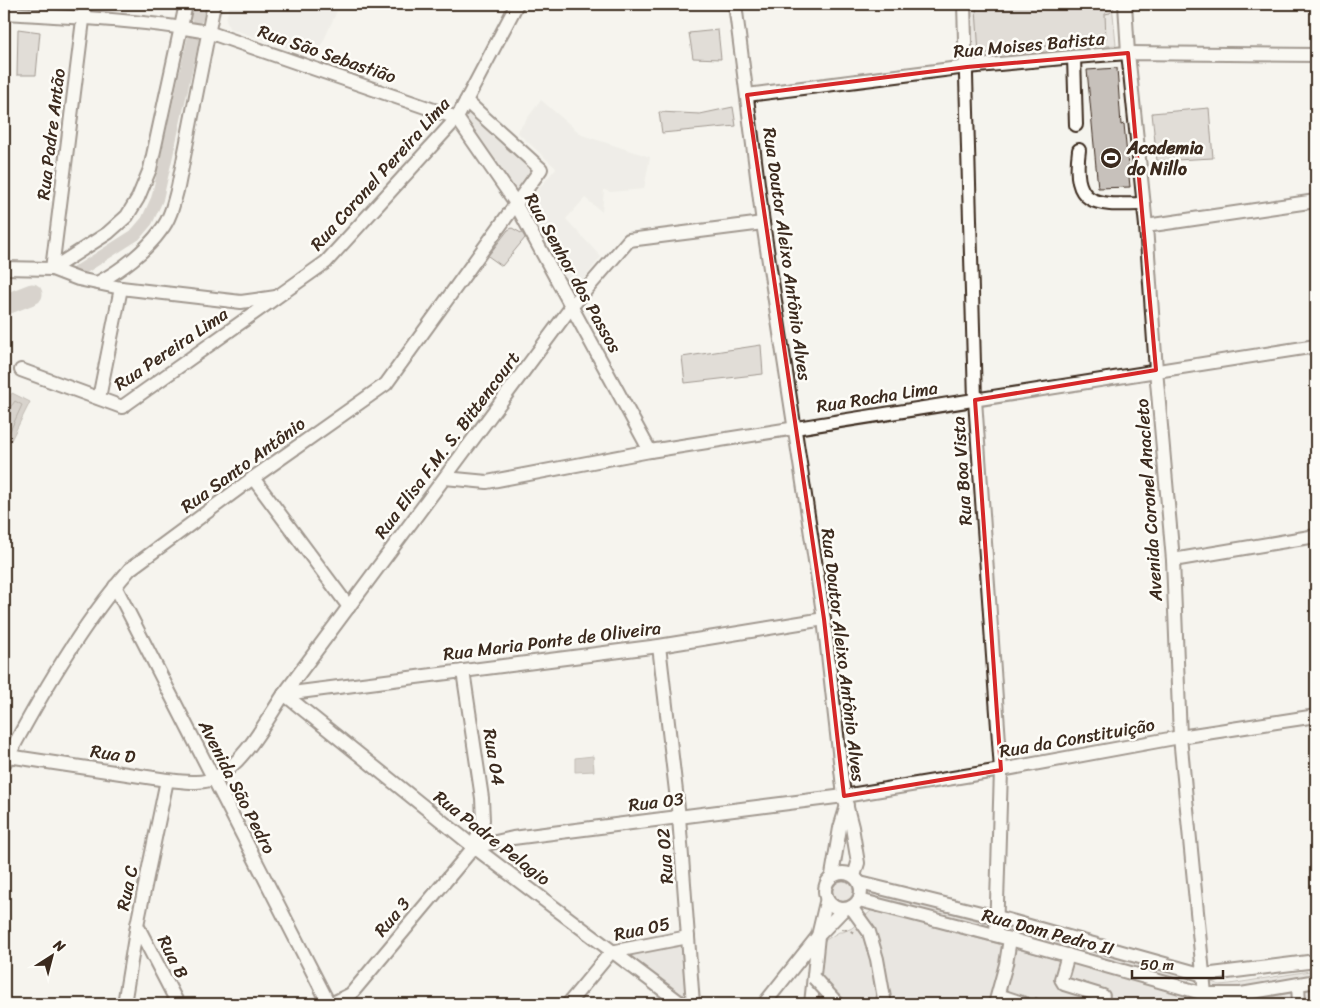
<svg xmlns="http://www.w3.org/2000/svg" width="1320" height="1008" viewBox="0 0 1320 1008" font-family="Sriracha,sans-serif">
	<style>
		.built { fill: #e7e5df }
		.green { fill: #dad6d0; stroke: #8a8077 }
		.water { fill: #b4aca4; stroke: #84786e }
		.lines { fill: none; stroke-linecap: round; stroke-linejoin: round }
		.shore { stroke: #6b5e54; stroke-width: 1 }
		.canal { stroke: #b4aca4; stroke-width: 12 }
		.river { stroke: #b4aca4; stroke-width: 21 }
		.building { fill: #c7c1bb; stroke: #3b2a1e }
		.minor-casing { stroke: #3b2a1e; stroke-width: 16 }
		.path { stroke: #3b2a1e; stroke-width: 2; stroke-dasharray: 5 4; stroke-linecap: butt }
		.minor { stroke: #fdfcf7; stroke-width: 12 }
		.minor-bridge-casing { stroke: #3b2a1e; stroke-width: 16; stroke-linecap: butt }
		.minor-bridge { stroke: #fdfcf7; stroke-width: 12 }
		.marked { fill: none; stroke: #d62828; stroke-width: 4; stroke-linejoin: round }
		.labels { text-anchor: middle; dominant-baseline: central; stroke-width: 5; stroke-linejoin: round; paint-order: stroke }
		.street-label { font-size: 18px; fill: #3b2a1e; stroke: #fdfcf7 }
		.poi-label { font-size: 18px; font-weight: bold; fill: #3b2a1e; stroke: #fdfcf7; text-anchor: start }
	</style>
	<rect width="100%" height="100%" fill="#f5f4ee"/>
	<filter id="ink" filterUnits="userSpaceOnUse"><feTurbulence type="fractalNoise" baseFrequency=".02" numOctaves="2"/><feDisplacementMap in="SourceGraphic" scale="10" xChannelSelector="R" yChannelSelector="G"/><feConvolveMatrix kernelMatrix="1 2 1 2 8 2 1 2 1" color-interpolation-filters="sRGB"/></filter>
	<g filter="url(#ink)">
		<!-- built -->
		<g class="built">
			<polygon points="230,4 340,4 316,58 229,28 226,19"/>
			<polygon points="541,100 582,135 650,157 644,189 611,192 604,190 602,212 585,198 566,219 601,257 573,293 527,203 556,168 517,132"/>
		</g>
		<!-- green -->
		<g class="green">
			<polygon points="970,4 1112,4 1116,45 972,57"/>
			<polygon points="467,103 538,169 515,200 459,117"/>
			<circle cx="843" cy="891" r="10"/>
			<polygon points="873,891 989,924 990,926 989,929 873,898 870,895"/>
			<polygon points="872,910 1204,999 1251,1000 1316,988 1316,1004 816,1004 824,941 839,932 843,932 852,928"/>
			<polygon points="1002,927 1186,976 1190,979 1186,983 1000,935"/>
			<polygon points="681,943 686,1002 627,956"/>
			<polygon points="1316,970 1316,977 1241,990 1213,989 1211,984 1212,982 1220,985 1230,984"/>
		</g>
		<!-- water -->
		<g class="water">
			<polygon points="12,393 30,402 11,440 4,436 4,409"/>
			<polygon points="593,756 594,771 575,772 575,758"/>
		</g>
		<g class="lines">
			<!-- shore -->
			<polyline class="shore" points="4,410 9,409 15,401 22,405 10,431 4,432"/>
			<!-- canal -->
			<g class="canal">
				<polyline points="197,18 200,4"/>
				<polyline points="77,272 135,235 147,221 157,199 193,40"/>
			</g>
			<!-- river -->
			<polyline class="river" points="4,305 32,294"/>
		</g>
		<!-- building -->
		<g class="building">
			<polygon points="1005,4 1117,4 1110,13 1105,14 1106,39 979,54 976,9"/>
			<polygon points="18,29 40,32 36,75 17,75"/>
			<polygon points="718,30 721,59 693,58 689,33"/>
			<polygon points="1117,68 1121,125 1124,124 1130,187 1098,188 1087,70"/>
			<polygon points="733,107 736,126 662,133 659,112 700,114"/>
			<polygon points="1209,108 1213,158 1157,161 1152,113"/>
			<polygon points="512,228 523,234 525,238 502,266 488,256 508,230"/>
			<polygon points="761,345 763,374 685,383 682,357"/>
		</g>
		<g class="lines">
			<!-- minor casing -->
			<g class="minor-casing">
				<g id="minor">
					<polyline points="735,4 763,223 824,619 844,796 852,827 858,863 854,876"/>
					<polyline points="964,4 975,400 1001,770 996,935"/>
					<polyline points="1125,4 1128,53 1146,226 1156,370 1173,560 1180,737 1205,994"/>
					<path d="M4,13C72,17 141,20 208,32L457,118"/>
					<polyline points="1074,57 1076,125"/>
					<polyline points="747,95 967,67 1074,57 1128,53 1316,55"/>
					<polyline points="457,118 513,199 650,451"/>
					<path d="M1079,150C1071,208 1097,205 1144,204"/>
					<polyline points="1146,226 1316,201"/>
					<polyline points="4,268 52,269 78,279 121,288 241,302 276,297"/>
					<polyline points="52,269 108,233 127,216 138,198 150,169 186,4"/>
					<polyline points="52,269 85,4"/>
					<path d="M99,282C121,270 146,251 161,230C171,218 174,201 178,187L214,4"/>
					<polyline points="21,370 122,407 326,262 457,118 517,4"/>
					<polyline points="99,398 121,288"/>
					<polyline points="253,478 349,607"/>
					<polyline points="445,478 487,482 650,451 1316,346"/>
					<polyline points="1173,560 1316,536"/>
					<polyline points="115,586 329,1004"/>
					<polyline points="659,646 679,817 693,1004"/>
					<polyline points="284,694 659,646 824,619"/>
					<polyline points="284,694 474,847 682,1004"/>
					<path d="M8,756L167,780C182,781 201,785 214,778C244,764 266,721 284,694L572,306L629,240L763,223"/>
					<path d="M4,764C39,698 81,625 130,569L253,478L386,384L541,169L466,101"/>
					<polyline points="474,847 513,838 844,796 1001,770 1180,737 1316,716"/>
					<circle cx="843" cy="891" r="18"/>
					<polyline points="832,875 840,828 847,805"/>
					<polyline points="860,883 997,917 1204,975 1316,961"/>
					<polyline points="859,900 1010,939 1205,994 1241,994 1316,981"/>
					<polyline points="851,907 869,932 877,959 885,1004"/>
					<polyline points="137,925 178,1004"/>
					<polyline points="1068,955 1061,979 1064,984 1103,996"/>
					<polyline points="1298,985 1299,1004"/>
					<polyline points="998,995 1025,1004"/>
					<polyline points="124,1004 137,925 167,780"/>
					<polyline points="331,1004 351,994 474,847 483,820 482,798 463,671"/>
					<polyline points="568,1004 611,952 688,937"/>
					<polyline points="764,1004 818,936 844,909"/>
					<polyline points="811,1004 818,936 827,898"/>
					<polyline points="995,1004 1006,964 1010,939"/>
				</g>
			</g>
			<!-- path -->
			<g class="path">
				<polyline points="842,929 849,930 854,933"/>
				<polyline points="1035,998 1054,1004"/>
			</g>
			<!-- minor -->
			<use href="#minor" class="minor"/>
			<!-- minor-bridge casing -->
			<g class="minor-bridge-casing">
				<polyline id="minor-bridge" points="814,978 838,1004"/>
			</g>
			<!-- minor-bridge -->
			<use href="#minor-bridge" class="minor-bridge"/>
		</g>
	</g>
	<!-- marked area -->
	<path d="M0 0H1320V1008H0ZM1128,53L1156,370L975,400L1001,770L844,796L824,619L747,95L967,67Z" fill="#f5f4ee" fill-opacity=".55" fill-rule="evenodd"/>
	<path class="marked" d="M1128,53L1156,370L975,400L1001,770L844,796L824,619L747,95L967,67Z"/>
	<!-- icons -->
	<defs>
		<g id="stadium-disc" transform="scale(1.125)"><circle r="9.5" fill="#3b2a1e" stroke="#fdfcf7"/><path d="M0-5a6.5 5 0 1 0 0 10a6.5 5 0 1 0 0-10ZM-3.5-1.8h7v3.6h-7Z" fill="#fff"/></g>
	</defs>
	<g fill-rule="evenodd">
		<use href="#stadium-disc" x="1111" y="158"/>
	</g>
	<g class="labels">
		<!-- street labels -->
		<g class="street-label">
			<text transform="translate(1029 45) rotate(-5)">Rua Moises Batista</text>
			<text transform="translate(327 54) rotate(19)">Rua São Sebastião</text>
			<text transform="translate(51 134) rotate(-83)">Rua Padre Antão</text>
			<text transform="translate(380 174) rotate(-48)">Rua Coronel Pereira Lima</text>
			<text transform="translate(787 254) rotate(82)">Rua Doutor Aleixo Antônio Alves</text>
			<text transform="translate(573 273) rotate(61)">Rua Senhor dos Passos</text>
			<text transform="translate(171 349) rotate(-34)">Rua Pereira Lima</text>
			<text transform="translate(877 397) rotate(-9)">Rua Rocha Lima</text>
			<text transform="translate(447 445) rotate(-53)">Rua Elisa F.M. S. Bittencourt</text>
			<text transform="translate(243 465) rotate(-36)">Rua Santo Antônio</text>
			<text transform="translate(962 471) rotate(-94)">Rua Boa Vista</text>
			<text transform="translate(1149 500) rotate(-94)">Avenida Coronel Anacleto</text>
			<text transform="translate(552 641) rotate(-7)">Rua Maria Ponte de Oliveira</text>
			<text transform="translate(843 655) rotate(83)">Rua Doutor Aleixo Antônio Alves</text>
			<text transform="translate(1077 738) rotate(-10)">Rua da Constituição</text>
			<text transform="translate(113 754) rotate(8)">Rua D</text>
			<text transform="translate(494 757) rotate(81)">Rua 04</text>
			<text transform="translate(237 787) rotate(63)">Avenida São Pedro</text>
			<text transform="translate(656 802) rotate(-7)">Rua 03</text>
			<text transform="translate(492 838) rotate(38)">Rua Padre Pelagio</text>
			<text transform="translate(665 856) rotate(-94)">Rua 02</text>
			<text transform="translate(127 888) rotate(-78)">Rua C</text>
			<text transform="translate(392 917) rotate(-50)">Rua 3</text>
			<text transform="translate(642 929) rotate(-12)">Rua 05</text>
			<text transform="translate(1048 932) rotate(15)">Rua Dom Pedro II</text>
			<text transform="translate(173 957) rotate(63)">Rua B</text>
		</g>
		<!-- poi labels -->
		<g class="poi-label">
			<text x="1127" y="148">Academia<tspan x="1127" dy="21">do Nillo</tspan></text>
		</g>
	</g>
	<!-- margin -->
	<rect width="1320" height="1008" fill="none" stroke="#fdfcf7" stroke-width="20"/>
	<rect x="10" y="10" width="1300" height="988" fill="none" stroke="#3b2a1e" stroke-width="2" filter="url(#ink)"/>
	<!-- north arrow -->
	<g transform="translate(52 956) rotate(36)" stroke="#fdfcf7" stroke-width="4" paint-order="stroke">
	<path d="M0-4L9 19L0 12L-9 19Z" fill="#3b2a1e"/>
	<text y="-8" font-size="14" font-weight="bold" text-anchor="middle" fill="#3b2a1e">N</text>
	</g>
	<!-- scale -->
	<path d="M1132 970v8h91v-8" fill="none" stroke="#3b2a1e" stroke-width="2.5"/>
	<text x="1140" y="970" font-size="15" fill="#3b2a1e" stroke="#fdfcf7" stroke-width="4" paint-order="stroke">50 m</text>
</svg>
